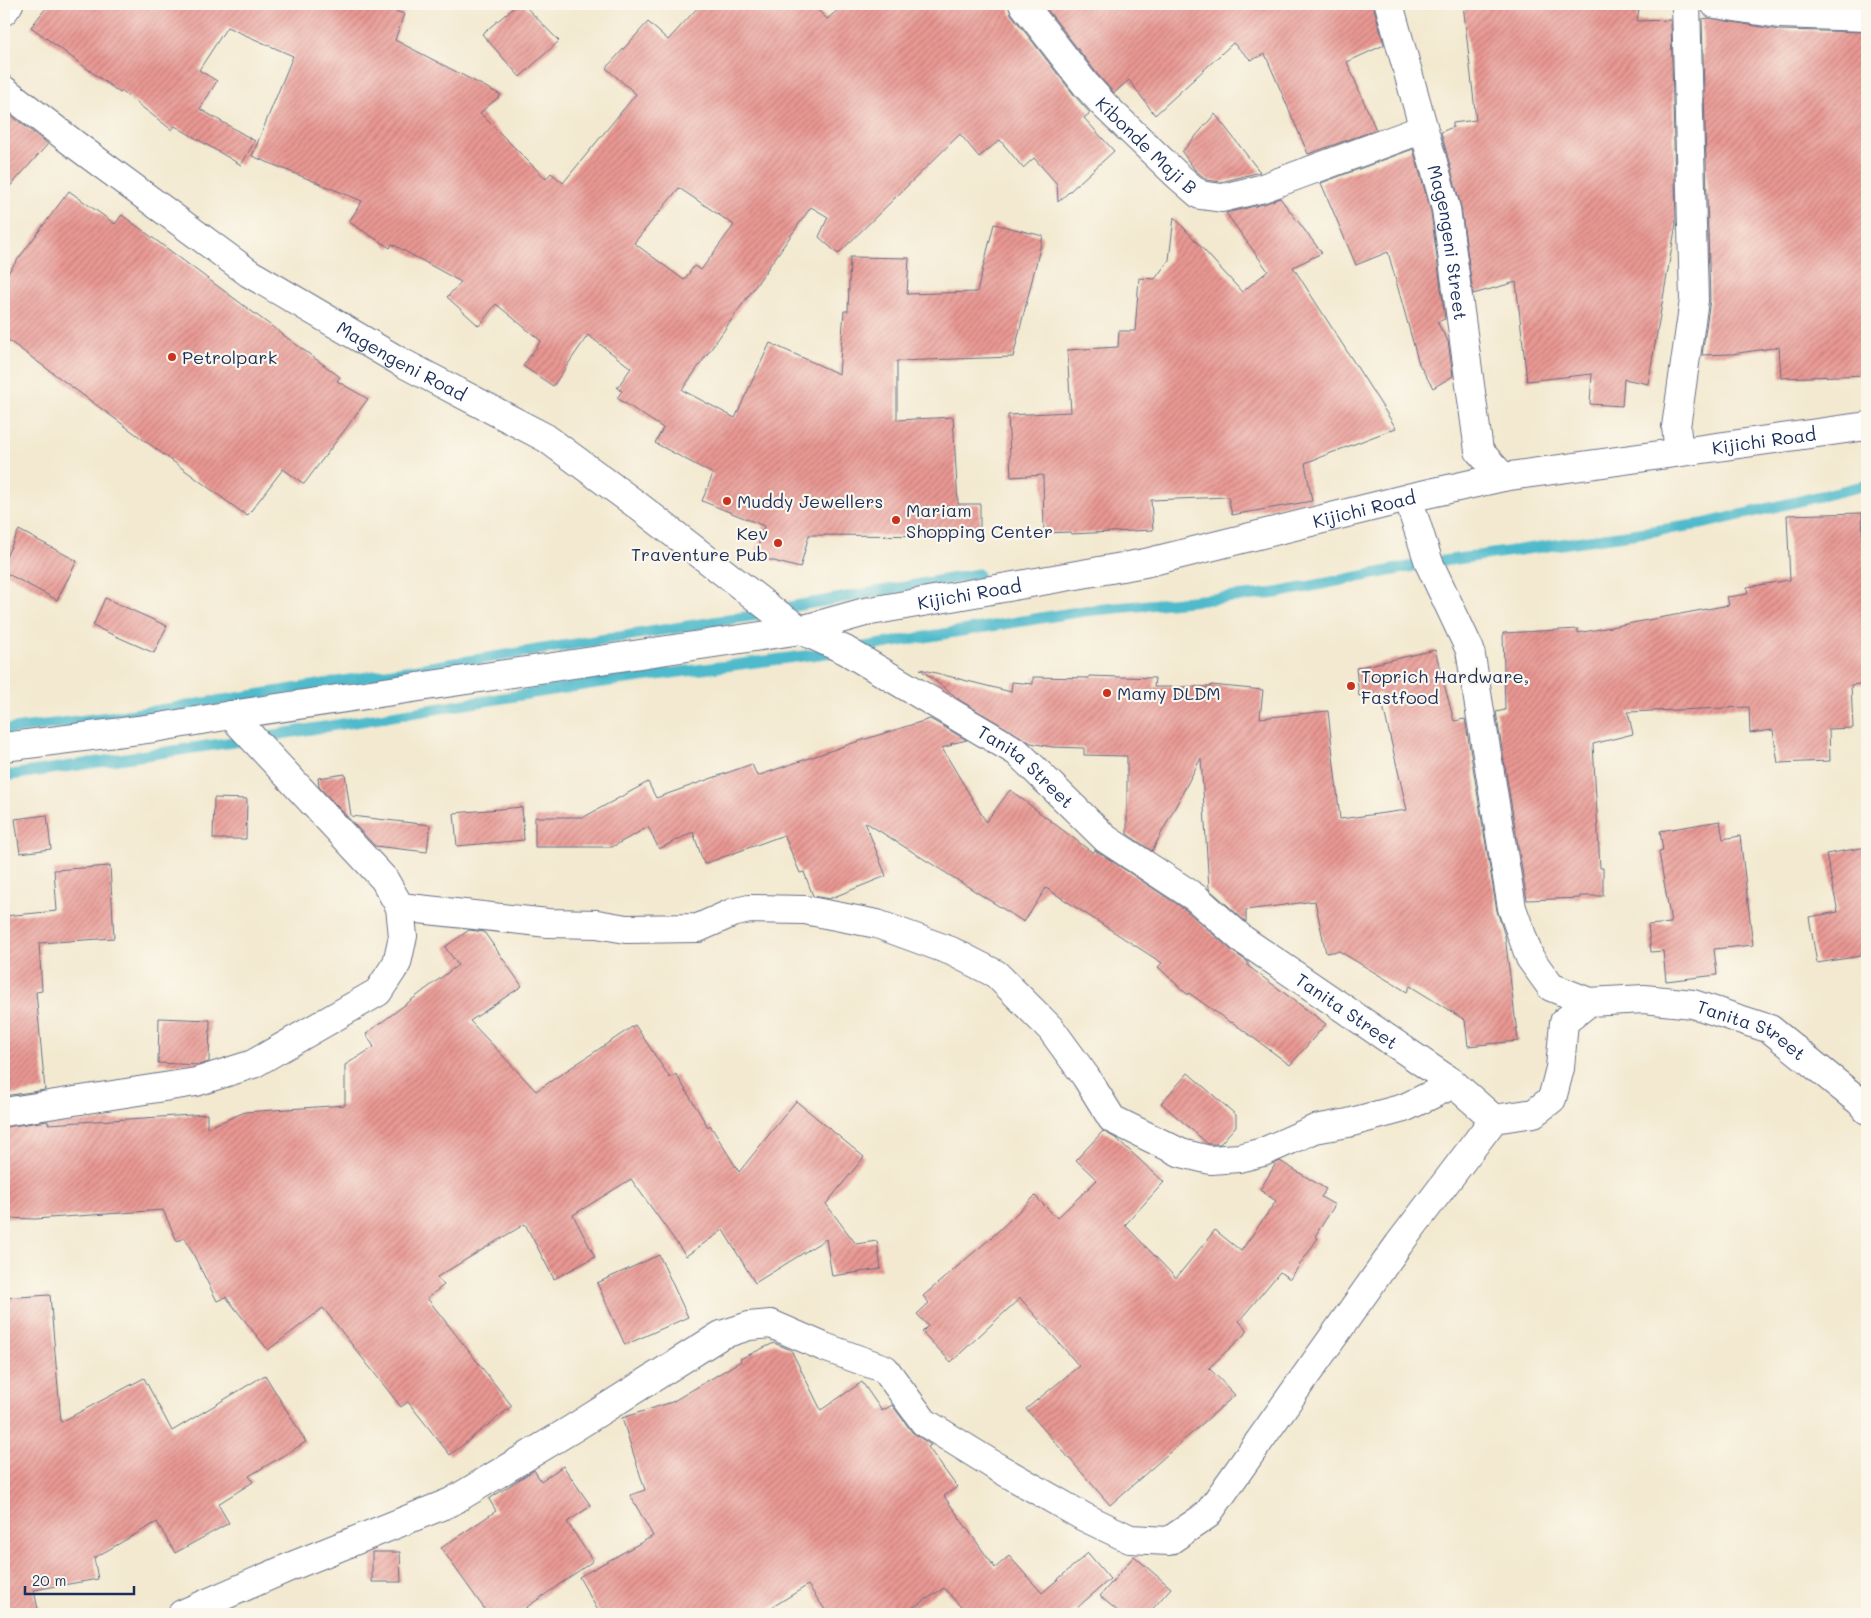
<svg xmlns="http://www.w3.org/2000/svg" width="1871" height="1618" viewBox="0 0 1871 1618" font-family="Mali,sans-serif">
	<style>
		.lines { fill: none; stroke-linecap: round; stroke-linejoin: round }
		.stream { stroke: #4fbacb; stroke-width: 11 }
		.building { fill: url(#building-hatch); fill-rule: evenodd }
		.minor-casing { stroke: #677086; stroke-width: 30 }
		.minor { stroke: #fff; stroke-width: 28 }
		.poi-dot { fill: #c8321e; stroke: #fbf7ec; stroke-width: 2 }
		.labels { text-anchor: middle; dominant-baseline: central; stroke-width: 4.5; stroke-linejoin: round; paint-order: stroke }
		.street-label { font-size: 18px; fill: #1b2f5e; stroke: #fbf7ec }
		.poi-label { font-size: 18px; fill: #1b2f5e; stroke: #fbf7ec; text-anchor: start }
	</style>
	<defs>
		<pattern id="building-hatch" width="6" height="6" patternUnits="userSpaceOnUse" patternTransform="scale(1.25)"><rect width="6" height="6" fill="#ea9893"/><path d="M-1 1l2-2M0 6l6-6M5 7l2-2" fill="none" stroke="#bd7c7b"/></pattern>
	</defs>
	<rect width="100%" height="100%" fill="#fbf7ec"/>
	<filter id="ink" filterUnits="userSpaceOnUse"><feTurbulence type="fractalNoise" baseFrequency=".02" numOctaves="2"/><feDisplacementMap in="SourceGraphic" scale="10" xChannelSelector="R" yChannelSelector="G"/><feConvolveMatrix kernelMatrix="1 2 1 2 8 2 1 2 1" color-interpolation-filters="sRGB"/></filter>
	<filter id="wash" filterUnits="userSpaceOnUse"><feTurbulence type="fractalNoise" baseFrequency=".0096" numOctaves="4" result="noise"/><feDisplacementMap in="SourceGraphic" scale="20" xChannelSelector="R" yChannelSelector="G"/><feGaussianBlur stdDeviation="1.12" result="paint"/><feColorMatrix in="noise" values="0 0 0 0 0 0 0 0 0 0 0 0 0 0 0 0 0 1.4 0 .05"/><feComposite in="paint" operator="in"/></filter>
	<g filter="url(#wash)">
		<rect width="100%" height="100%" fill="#f3e9d0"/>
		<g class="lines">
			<!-- stream -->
			<g class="stream">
				<polyline points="852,649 1084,611 1276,593 1429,563 1702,524 1867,485"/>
				<polyline points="4,730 135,714 757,615 772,610 978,574"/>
				<polyline points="262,737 596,683 834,652"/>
				<polyline points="4,776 240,741"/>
			</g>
		</g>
		<g id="blocks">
			<!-- building -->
			<g class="building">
				<path d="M49,4H375L404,14L395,40L501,95L480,113L546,179L551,173L563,183L636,94L606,68L648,22L668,40L701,4H812L827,19L845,4H1008L1011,14L1074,95L1090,113L1084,118L1114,151L1058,202L1057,184L1034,158L1023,168L1000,140L979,157L960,134L838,254L819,237L828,217L811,207L682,390L735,418L770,343L839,374L844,311H848L850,257L909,258L907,294L977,292L994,224L1043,236L1013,357L897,361V420L953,417L958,504H980V536L809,535L800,568L755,556L764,526L702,501L713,474L655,443L663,428L617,398L622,391L617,388L631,368L588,335L553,386L523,366L541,341L496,304L479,326L447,297L461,282L392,244L390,248L349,222L362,201L252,156L293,56L227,27L199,70L217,81L200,109L255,141L241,165L175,126L172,130L121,91L120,93L31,27ZM679,188L734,225L701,270L694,266L684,280L634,243Z"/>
				<polygon points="518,4 523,4 559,41 520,77 482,34"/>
				<polygon points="1043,4 1373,4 1384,45 1347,62 1376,130 1308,154 1265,54 1251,60 1233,43 1155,115 1129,80 1114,93 1098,75"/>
				<polygon points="1463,4 1640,4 1637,21 1671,20 1676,224 1648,384 1624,379 1622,406 1590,404 1592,374 1527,381 1516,282 1473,294 1461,207 1441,132 1453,127 1453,123 1476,120"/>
				<polygon points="1710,18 1778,30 1867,32 1867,375 1781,378 1779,347 1732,354 1702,355 1710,300 1702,19"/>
				<polygon points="4,110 48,144 4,193"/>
				<polygon points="1215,114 1260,172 1221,182 1207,180 1195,170 1182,152"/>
				<polygon points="1413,149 1431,212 1445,319 1437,322 1448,341 1453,376 1433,388 1419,364 1388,252 1356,265 1321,183"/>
				<polygon points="69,191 115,224 122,215 340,377 337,381 368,399 304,484 283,469 247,516 4,337 4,278"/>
				<polygon points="1280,198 1322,253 1293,267 1396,428 1305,463 1312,501 1232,515 1228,497 1151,500 1153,530 1071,534 1071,532 1044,533 1043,475 1011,477 1008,415 1071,412 1067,350 1118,347 1119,331 1135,331 1139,278 1155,279 1169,260 1174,217 1242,292 1268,271 1226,213 1264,204"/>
				<polygon points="1862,513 1864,570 1867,570 1867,683 1851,685 1853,728 1829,729 1830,761 1778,763 1773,730 1750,733 1749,707 1628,712 1633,734 1593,744 1600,868 1603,868 1603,896 1580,896 1580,898 1527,900 1496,712 1505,710 1503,633 1578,629 1578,633 1729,605 1727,597 1748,594 1747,587 1790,580 1787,515"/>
				<polygon points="19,530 77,561 57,600 4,572 4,561"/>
				<polygon points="105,598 167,626 154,653 93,626"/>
				<polygon points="1435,650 1454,721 1465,719 1497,911 1505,936 1518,1041 1468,1046 1465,1020 1410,986 1407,992 1339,951 1326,953 1315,901 1246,910 1246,922 1209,889 1201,758 1152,851 1127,834 1127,756 1084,755 1084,748 1052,747 1031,743 961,701 920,669 1011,692 1012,682 1033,684 1033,677 1089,678 1089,676 1155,678 1154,687 1210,687 1211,685 1263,690 1260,718 1328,711 1340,819 1407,810 1380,693 1359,696 1356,668"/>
				<polygon points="930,719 967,740 950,744 952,745 942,748 986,822 1010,790 1093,853 1095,850 1186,910 1232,951 1248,962 1248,966 1326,1024 1290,1065 1232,1022 1231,1023 1189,993 1188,995 1158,967 1162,963 1046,888 1024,922 865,822 886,876 829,899 813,896 804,872 800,873 784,835 704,864 693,832 659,849 648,827 612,847 535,847 535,817 584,817 648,782 656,798 752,764 757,776 853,743"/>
				<polygon points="345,774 351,816 430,825 427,852 375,846 319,787 318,778"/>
				<polygon points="214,798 247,799 246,839 213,839"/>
				<polygon points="522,807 524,840 457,846 454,813"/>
				<polygon points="47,815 51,849 20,853 15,819"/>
				<polygon points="1720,821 1723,839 1740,836 1753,945 1714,949 1717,975 1666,981 1663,951 1651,952 1648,925 1671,923 1659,852 1663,851 1660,831"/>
				<polygon points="1867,847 1867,955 1817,963 1809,917 1838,912 1826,854"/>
				<polygon points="110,866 114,938 39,943 42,991 36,992 45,1090 4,1096 4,916 57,911 54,870"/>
				<polygon points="469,930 484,932 522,986 470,1021 536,1091 635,1025 670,1078 676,1074 708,1127 710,1125 739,1172 796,1101 864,1157 826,1204 856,1244 877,1241 881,1269 832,1276 826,1239 755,1283 723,1230 686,1256 631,1179 573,1215 595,1257 554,1279 525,1224 437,1277 444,1285 427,1298 512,1406 450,1455 408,1402 401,1407 323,1308 268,1350 226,1297 217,1301 185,1238 177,1241 163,1210 35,1219 4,1218 4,1127 48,1121 48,1124 207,1114 207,1128 245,1112 345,1105 345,1065 374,1047 366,1034 458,965 445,947"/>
				<polygon points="159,1018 210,1020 209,1062 199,1065 158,1063"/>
				<polygon points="1188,1073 1236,1115 1236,1126 1220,1144 1208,1144 1161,1103"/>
				<polygon points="1103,1131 1117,1139 1164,1182 1125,1225 1176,1278 1215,1230 1241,1251 1276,1201 1260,1190 1276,1163 1280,1161 1326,1189 1321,1197 1335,1205 1315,1236 1318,1238 1290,1279 1280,1272 1239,1321 1248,1331 1209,1368 1235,1395 1110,1505 1026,1409 1079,1366 1020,1298 951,1362 922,1332 928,1326 917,1314 929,1303 923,1296 992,1237 1035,1196 1057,1218 1097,1180 1076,1160"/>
				<polygon points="659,1255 688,1317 625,1345 597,1283"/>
				<polygon points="50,1295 61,1422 144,1378 172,1431 265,1375 306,1442 249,1476 253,1482 218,1504 229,1523 175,1553 157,1522 94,1558 98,1579 34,1590 39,1614 4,1614 4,1298"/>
				<polygon points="774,1343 791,1350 821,1410 862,1382 882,1411 892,1405 912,1432 931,1445 928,1447 957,1487 944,1496 995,1568 1009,1556 1042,1593 1088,1553 1110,1579 1070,1614 967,1614 944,1588 903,1614 828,1614 808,1585 761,1614 600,1614 579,1577 653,1536 630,1495 645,1490 622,1418 672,1402 741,1361 740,1359"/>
				<polygon points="563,1466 591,1506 567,1522 593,1561 517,1614 488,1614 441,1548 496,1511 489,1499 534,1470 541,1481"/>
				<polygon points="372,1552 400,1552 401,1582 372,1582"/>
				<polygon points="1134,1556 1171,1588 1148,1614 1121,1614 1100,1596"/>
			</g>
		</g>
	</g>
	<g filter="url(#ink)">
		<use href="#blocks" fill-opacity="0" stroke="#677086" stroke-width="1"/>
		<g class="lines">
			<!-- minor casing -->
			<g class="minor-casing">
				<g id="minor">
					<path id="s1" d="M1023,4L1086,85L1106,107L1178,176L1200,195L1222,198L1260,189L1423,129"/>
					<path id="s2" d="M1389,4L1446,209L1479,451L1503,477"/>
					<polyline points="1715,4 1779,14 1867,17"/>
					<polyline points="4,11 9,4"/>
					<path id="s3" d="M4,90L77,146L249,273L399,361L546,438L637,505L772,610L801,630L845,650L1017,752L1106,839L1196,898L1242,939L1454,1084L1494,1119L1534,1113L1552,1099L1560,1068L1564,1022L1589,1002L1644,999L1693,1004L1770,1029L1860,1102L1867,1110"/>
					<polyline points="1679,452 1676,427 1694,300 1686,4"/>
					<polyline points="1408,498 1429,563 1470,650 1512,908 1530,958 1551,987 1589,1002"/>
					<path id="s4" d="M4,747L154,728L231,715L801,630L865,612L1145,563L1408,498L1503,477L1867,426"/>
					<polyline points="400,907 548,923 597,924 626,929 698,928 732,913 749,909 805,910 877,924 951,951 996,974 1051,1029 1086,1077 1112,1119 1181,1153 1210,1160 1239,1158 1263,1152 1315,1129 1348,1123 1404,1108 1454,1084"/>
					<polyline points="4,1112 196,1082 253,1064 378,992 397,963 403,936 400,907 384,879 231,715"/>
					<polyline points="182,1614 292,1566 451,1502 572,1429 721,1335 749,1326 771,1324 824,1347 885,1369 924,1422 995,1466 1084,1517 1130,1539 1169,1541 1207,1515 1399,1244 1494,1119"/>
				</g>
			</g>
			<!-- minor -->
			<use href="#minor" class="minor"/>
		</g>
	</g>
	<!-- markers -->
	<g class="poi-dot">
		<circle cx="172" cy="357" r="5"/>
		<circle cx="727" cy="501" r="5"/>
		<circle cx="896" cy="520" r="5"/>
		<circle cx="778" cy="543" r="5"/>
		<circle cx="1351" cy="686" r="5"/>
		<circle cx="1107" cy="693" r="5"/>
	</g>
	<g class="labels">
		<!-- street labels -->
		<g class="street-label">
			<text stroke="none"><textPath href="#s1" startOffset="188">Kibonde Maji B</textPath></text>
			<text stroke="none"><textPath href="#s2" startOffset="246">Magengeni Street</textPath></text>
			<text stroke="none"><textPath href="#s3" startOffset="482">Magengeni Road</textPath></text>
			<text stroke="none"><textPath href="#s4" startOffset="1788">Kijichi Road</textPath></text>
			<text stroke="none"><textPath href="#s4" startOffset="1382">Kijichi Road</textPath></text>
			<text stroke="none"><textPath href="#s4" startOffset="978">Kijichi Road</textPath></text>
			<text stroke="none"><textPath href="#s3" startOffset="1229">Tanita Street</textPath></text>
			<text stroke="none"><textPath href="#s3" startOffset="1634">Tanita Street</textPath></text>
			<text stroke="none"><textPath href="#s3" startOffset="2159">Tanita Street</textPath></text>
		</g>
		<!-- poi labels -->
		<g class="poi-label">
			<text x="182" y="357">Petrolpark</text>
			<text x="737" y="501">Muddy Jewellers</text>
			<text x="906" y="510">Mariam<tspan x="906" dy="21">Shopping Center</tspan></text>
			<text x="768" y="533" text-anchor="end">Kev<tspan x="768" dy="21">Traventure Pub</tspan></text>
			<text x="1361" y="676">Toprich Hardware,<tspan x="1361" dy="21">Fastfood</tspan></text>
			<text x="1117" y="693">Mamy DLDM</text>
		</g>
	</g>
	<!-- margin -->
	<rect width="1871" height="1618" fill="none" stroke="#fbf7ec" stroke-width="20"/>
	<!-- scale -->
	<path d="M25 1586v8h109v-8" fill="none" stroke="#1b2f5e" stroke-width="2.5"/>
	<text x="32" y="1586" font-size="15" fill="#1b2f5e" stroke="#fbf7ec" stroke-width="4" paint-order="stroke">20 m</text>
</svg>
